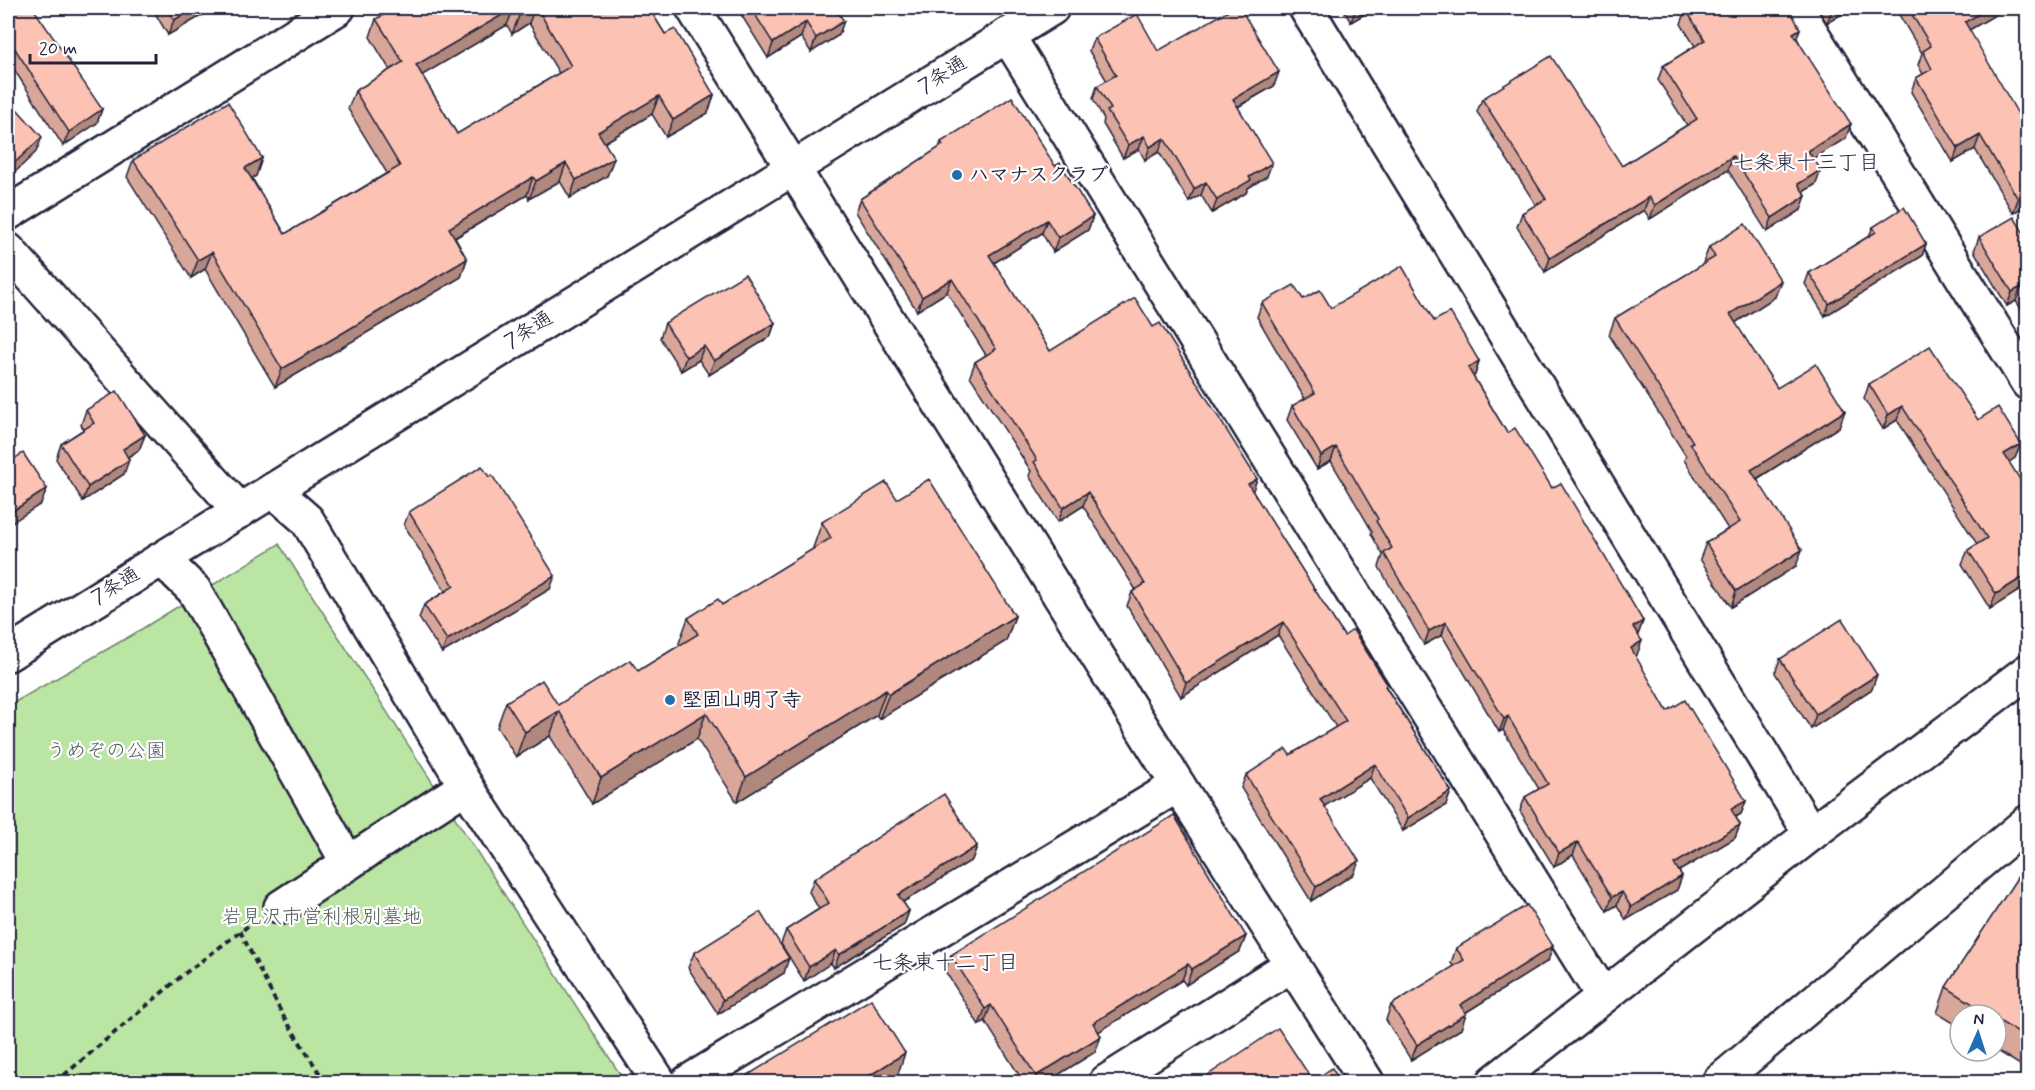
<svg xmlns="http://www.w3.org/2000/svg" width="2035" height="1090" viewBox="0 0 2035 1090" font-family="Mynerve,'Klee One',sans-serif">
	<style>
		.green { fill: #bae5a2; stroke: #6e846e; stroke-width: 1.5 }
		.lines { fill: none; stroke-linecap: round; stroke-linejoin: round }
		.minor-casing { stroke: #22223b; stroke-width: 38 }
		.path { stroke: #22223b; stroke-width: 4; stroke-dasharray: 6 4.5; stroke-linecap: butt }
		.minor { stroke: #fff; stroke-width: 33 }
		.wall { fill: #d9a79a; stroke: #22223b; stroke-width: 1.5; fill-rule: evenodd }
		.shaded-wall { fill: #b0887d; stroke: #22223b; stroke-width: 1.5 }
		.building { fill: #fcc2b3; stroke: #22223b; stroke-width: 1.5 }
		.poi-dot { fill: #1f6fb2; stroke: #fff; stroke-width: 2 }
		.labels { text-anchor: middle; dominant-baseline: central; stroke-width: 4.5; stroke-linejoin: round; paint-order: stroke }
		.street-label { font-size: 20px; fill: #22223b; stroke: #fff }
		.poi-label { font-size: 20px; font-weight: bold; fill: #22223b; stroke: #fff; text-anchor: start }
		.park-label { font-size: 20px; fill: #505c5a; stroke: #fff }
		.neighbourhood-label { font-size: 21px; fill: #22223b; stroke: #fff }
	</style>
	<rect width="100%" height="100%" fill="#fff"/>
	<filter id="ink" filterUnits="userSpaceOnUse"><feTurbulence type="fractalNoise" baseFrequency=".0167" numOctaves="2"/><feDisplacementMap in="SourceGraphic" scale="12" xChannelSelector="R" yChannelSelector="G"/><feConvolveMatrix kernelMatrix="1 2 1 2 8 2 1 2 1" color-interpolation-filters="sRGB"/></filter>
	<g filter="url(#ink)">
		<!-- green -->
		<polygon class="green" points="279,544 625,1082 8,1082 8,706 132,635"/>
		<g class="lines">
			<!-- minor casing -->
			<g class="minor-casing">
				<g id="minor">
					<polyline points="693,8 1178,785 1367,1082"/>
					<polyline points="1306,8 1811,834"/>
					<polyline points="1796,8 2028,383"/>
					<polyline points="1007,35 1603,996"/>
					<polyline points="8,213 338,8"/>
					<polyline points="8,250 240,511"/>
					<polyline points="273,490 307,520 466,786 659,1082"/>
					<polyline points="162,559 194,590 348,863"/>
					<polyline points="8,654 1052,8"/>
					<polyline points="281,907 466,786"/>
					<polyline points="688,1082 1178,785"/>
					<polyline points="1106,1082 1293,964"/>
					<polyline points="1494,1082 1811,834 2028,671"/>
					<polyline points="1719,1082 2028,822"/>
				</g>
			</g>
			<!-- path -->
			<g class="path">
				<polyline points="240,931 282,1014 325,1082"/>
				<polyline points="56,1082 184,974 248,926"/>
			</g>
			<!-- minor -->
			<use href="#minor" class="minor"/>
		</g>
		<!-- wall -->
		<g class="wall">
			<polygon points="8,8 102,109 97,123 63,146 8,60"/>
			<polygon points="152,8 215,8 168,35"/>
			<path d="M396,8H649L665,34L714,95L708,113L666,137L652,114L604,143L614,158L607,176L570,198L560,181L529,199L527,195L455,238L467,259L461,277L275,387L205,269L191,278L127,177L133,160L262,158L256,176L252,178L285,234L387,173L348,109L355,91L390,70L370,37L376,19ZM529,23L559,73L457,134L422,75L507,25L512,34Z"/>
			<polygon points="737,8 835,8 839,35 811,52 801,37 768,58"/>
			<polygon points="1342,8 1375,8 1351,22"/>
			<polygon points="1817,8 1852,8 1827,23"/>
			<polygon points="1895,8 2007,8 1969,30 2028,204 2013,213 1975,149 1953,162 1911,92 1916,78 1923,74 1918,65 1922,53"/>
			<polygon points="1686,10 1797,38 1846,138 1813,158 1816,184 1803,192 1801,210 1767,232 1728,170 1650,219 1644,210 1545,272 1517,227 1522,213 1536,205 1477,112 1482,99 1622,166 1687,125 1658,80 1663,66 1695,46 1681,24"/>
			<polygon points="1094,38 1158,51 1274,86 1238,107 1267,176 1248,188 1246,193 1212,213 1201,195 1189,202 1159,152 1145,160 1139,149 1123,158 1103,124 1104,119 1093,99 1097,86 1107,81 1089,51"/>
			<polygon points="941,142 1055,166 1093,216 1088,230 1053,252 1042,233 994,263 1050,351 1153,327 1257,479 1252,491 1344,636 1387,684 1386,687 1451,791 1446,805 1403,831 1370,778 1324,806 1354,874 1311,901 1241,788 1246,775 1290,755 1336,727 1278,635 1181,697 1127,606 1132,592 1136,590 1083,506 1058,522 1029,476 1031,471 970,376 975,362 986,355 947,292 917,311 855,212 860,199 939,148"/>
			<polygon points="1873,227 1926,244 1922,256 1825,316 1805,284 1809,273 1869,236"/>
			<polygon points="1979,237 2028,240 2028,320 2016,301 2007,306 1974,251"/>
			<polygon points="1709,247 1775,297 1735,323 1777,388 1839,427 1757,479 1796,566 1731,607 1700,559 1706,543 1728,529 1684,460 1686,456 1609,335 1615,318 1704,264 1703,263"/>
			<polygon points="1303,299 1331,308 1434,321 1479,361 1475,375 1473,376 1507,433 1552,488 1643,621 1638,634 1637,655 1635,656 1667,711 1746,801 1741,814 1736,817 1740,825 1735,838 1679,871 1682,876 1677,890 1626,920 1617,905 1607,911 1573,855 1554,867 1520,811 1525,797 1539,789 1503,730 1499,732 1442,635 1424,645 1379,567 1383,555 1371,534 1372,531 1331,461 1317,469 1287,420 1292,406 1305,399 1257,317 1262,303"/>
			<polygon points="665,323 775,323 770,337 709,375 699,360 681,371 660,338"/>
			<polygon points="1869,384 1978,420 2021,444 2015,458 2009,462 2028,585 1990,609 1962,564 1968,550 1977,544 1897,420 1883,429 1864,399"/>
			<polygon points="86,410 145,435 139,450 128,457 124,474 83,501 56,459 61,444 84,429 81,425"/>
			<polygon points="897,499 1015,616 1006,641 879,719 877,715 737,802 697,739 592,804 550,736 516,757 497,727 506,702 558,705 638,671 680,645 679,643 688,618 722,605 813,549 813,548 822,522"/>
			<polygon points="409,512 550,589 442,653 419,618 424,605 445,591 404,525"/>
			<polygon points="1780,659 1872,689 1811,729 1775,673"/>
			<polygon points="977,846 972,860 903,902 909,911 904,925 834,968 831,963 804,981 781,944 786,930 819,909 809,892 814,879"/>
			<polygon points="2028,861 2028,1070 1996,1050 1996,1015 1960,1015 1960,1027 1937,1013 1946,987"/>
			<polygon points="1246,936 1240,951 1186,985 1182,980 1098,1032 1101,1036 1095,1052 1045,1083 1024,1083 985,1021 979,1025 945,971 951,955"/>
			<polygon points="1456,948 1548,961 1465,1013 1461,1029 1411,1060 1386,1020 1391,1005 1454,967 1451,963"/>
			<polygon points="694,953 784,973 718,1014 688,968"/>
		</g>
		<!-- shaded-wall -->
		<g class="shaded-wall">
			<polygon points="195,8 215,8 168,35 174,20"/>
			<polygon points="514,8 507,25 409,83 416,65"/>
			<polygon points="532,8 535,8 529,23 512,34 519,16"/>
			<polygon points="1356,8 1375,8 1351,22"/>
			<polygon points="1834,8 1852,8 1827,23 1832,9"/>
			<polygon points="1989,8 2007,8 1959,36 1965,22"/>
			<polygon points="844,21 839,35 811,52 816,38"/>
			<polygon points="806,22 801,37 768,58 773,43"/>
			<polygon points="1800,29 1795,43 1793,33"/>
			<polygon points="1279,72 1274,86 1228,112 1233,99"/>
			<polygon points="714,95 708,113 666,137 673,120"/>
			<polygon points="659,96 652,114 592,150 598,132"/>
			<polygon points="102,109 97,123 63,146 69,132"/>
			<polygon points="1851,124 1846,138 1803,165 1808,151"/>
			<polygon points="1980,135 1975,149 1953,162 1958,148"/>
			<polygon points="1144,136 1139,149 1123,158 1128,145"/>
			<polygon points="42,137 36,152 8,179 8,169"/>
			<polygon points="1164,138 1159,152 1145,160 1150,147"/>
			<polygon points="1733,156 1728,170 1650,219 1655,205"/>
			<polygon points="262,158 256,176 239,186 245,168"/>
			<polygon points="614,158 607,176 570,198 576,180"/>
			<polygon points="566,163 560,181 529,199 536,181"/>
			<polygon points="1272,163 1267,176 1248,188 1246,193 1212,213 1217,200 1249,177"/>
			<polygon points="1821,170 1816,184 1793,198 1798,184"/>
			<polygon points="533,177 527,195 442,245 449,228"/>
			<polygon points="1206,182 1201,195 1189,202 1194,189"/>
			<polygon points="2028,193 2028,204 2013,213 2018,199"/>
			<polygon points="1806,196 1801,210 1767,232 1772,218"/>
			<polygon points="1649,197 1644,210 1545,272 1550,258"/>
			<polygon points="1093,216 1088,230 1053,252 1058,238"/>
			<polygon points="1047,220 1042,233 984,269 989,255"/>
			<polygon points="1926,244 1922,256 1825,316 1829,304"/>
			<polygon points="212,252 205,269 191,278 198,260"/>
			<polygon points="467,259 461,277 275,387 282,369"/>
			<polygon points="952,279 947,292 917,311 922,297"/>
			<polygon points="1781,281 1775,297 1724,330 1730,314"/>
			<polygon points="2021,287 2016,301 2007,306 2012,292"/>
			<polygon points="775,323 770,337 709,375 714,361"/>
			<polygon points="704,346 699,360 681,371 686,357"/>
			<polygon points="1479,361 1475,375 1463,381 1468,368"/>
			<polygon points="1902,406 1897,420 1883,429 1888,415"/>
			<polygon points="1845,411 1839,427 1745,486 1751,470"/>
			<polygon points="145,435 139,450 118,463 123,449"/>
			<polygon points="2021,444 2015,458 1999,469 2004,454"/>
			<polygon points="1336,447 1331,461 1317,469 1321,456"/>
			<polygon points="129,460 124,474 83,501 88,487"/>
			<polygon points="1257,479 1252,493 1248,484"/>
			<polygon points="47,489 41,504 8,525 8,514"/>
			<polygon points="1088,492 1083,506 1058,522 1063,508"/>
			<polygon points="1802,550 1796,566 1731,607 1736,591"/>
			<polygon points="2028,574 2028,585 1990,609 1996,594"/>
			<polygon points="555,576 550,589 442,653 447,640"/>
			<polygon points="1015,616 1006,641 879,719 889,694"/>
			<polygon points="1643,621 1638,635 1633,627"/>
			<polygon points="1283,622 1278,635 1181,697 1186,683"/>
			<polygon points="1446,622 1442,635 1424,645 1429,631"/>
			<polygon points="1642,641 1637,655 1626,662 1631,648"/>
			<polygon points="1877,675 1872,689 1811,729 1816,714"/>
			<polygon points="886,690 877,715 737,802 746,777"/>
			<polygon points="559,711 550,736 516,757 525,732"/>
			<polygon points="706,713 697,739 592,804 601,778"/>
			<polygon points="1508,716 1503,730 1499,732 1504,719"/>
			<polygon points="1375,764 1370,778 1315,812 1320,799"/>
			<polygon points="1451,791 1446,805 1403,831 1408,818"/>
			<polygon points="1746,801 1741,814 1726,822 1731,809"/>
			<polygon points="1740,825 1735,838 1669,877 1674,864"/>
			<polygon points="1578,842 1573,855 1554,867 1559,853"/>
			<polygon points="977,846 972,860 893,908 898,895"/>
			<polygon points="1359,861 1354,874 1311,901 1316,887"/>
			<polygon points="1682,876 1677,890 1626,920 1631,907"/>
			<polygon points="1622,892 1617,905 1607,911 1612,897"/>
			<polygon points="909,911 904,925 834,968 839,955"/>
			<polygon points="1246,936 1240,951 1186,985 1192,969"/>
			<polygon points="1553,946 1548,961 1455,1019 1460,1005"/>
			<polygon points="836,950 831,963 804,981 809,967"/>
			<polygon points="789,958 784,973 718,1014 723,1000"/>
			<polygon points="1188,964 1182,980 1087,1039 1093,1023"/>
			<polygon points="991,1005 985,1021 979,1025 985,1009"/>
			<polygon points="1466,1014 1461,1029 1411,1060 1417,1045"/>
			<polygon points="1101,1036 1095,1052 1045,1083 1033,1083 1036,1076"/>
			<polygon points="905,1053 898,1074 884,1083 858,1083"/>
		</g>
		<!-- building -->
		<g class="building">
			<polygon points="8,8 33,8 102,109 69,132 8,38"/>
			<polygon points="166,8 195,8 174,20"/>
			<polygon points="396,8 514,8 416,65 457,134 571,66 537,8 649,8 665,34 675,29 714,95 673,120 659,96 598,132 614,158 576,180 566,163 536,181 533,177 449,228 467,259 282,369 212,252 198,260 133,160 228,102 262,158 245,168 285,234 400,166 355,91 403,62 376,19"/>
			<polygon points="514,8 532,8 519,16"/>
			<polygon points="751,8 835,8 844,21 816,38 806,22 773,43"/>
			<polygon points="1233,8 1240,8 1279,72 1233,99 1272,163 1249,177 1251,180 1217,200 1206,182 1194,189 1164,138 1150,147 1144,136 1128,145 1107,111 1111,109 1097,86 1116,75 1094,38 1137,14 1158,51"/>
			<polygon points="1690,8 1763,8 1764,9 1766,8 1789,8 1800,29 1793,33 1851,124 1808,151 1821,170 1798,184 1806,196 1772,218 1733,156 1655,205 1649,197 1550,258 1522,213 1546,199 1482,99 1551,56 1622,166 1697,119 1663,66 1705,40 1686,10"/>
			<polygon points="1908,8 1989,8 1965,22 2021,119 2028,115 2028,193 2018,199 1980,135 1958,148 1916,78 1932,69 1923,51 1931,46"/>
			<polygon points="1012,97 1055,166 1060,163 1093,216 1058,238 1047,220 989,255 1050,351 1135,298 1153,327 1160,323 1257,479 1248,484 1344,636 1353,630 1387,684 1385,686 1451,791 1408,818 1375,764 1320,799 1359,861 1316,887 1246,775 1286,749 1290,755 1346,721 1283,622 1186,683 1132,592 1145,584 1088,492 1063,508 1034,462 1037,460 975,362 996,349 952,279 922,297 860,199 943,145 941,142"/>
			<polygon points="8,99 42,137 8,169"/>
			<polygon points="1904,207 1926,244 1829,304 1809,273 1876,232 1873,227"/>
			<polygon points="2014,217 2028,240 2028,298 2021,287 2012,292 1979,237"/>
			<polygon points="1745,224 1781,281 1730,314 1777,388 1816,364 1845,411 1751,470 1802,550 1736,591 1706,543 1740,522 1690,443 1693,442 1615,318 1715,257 1709,247"/>
			<polygon points="1402,266 1434,321 1450,312 1479,361 1468,368 1507,433 1515,428 1552,488 1561,483 1643,621 1633,627 1642,641 1631,648 1667,711 1685,700 1746,801 1731,809 1740,825 1674,864 1682,876 1631,907 1622,892 1612,897 1578,842 1559,853 1525,797 1548,784 1508,716 1504,719 1446,622 1429,631 1384,553 1392,548 1376,521 1378,519 1336,447 1321,456 1292,406 1315,393 1262,303 1294,285 1303,299 1320,290 1331,308"/>
			<polygon points="745,274 775,323 714,361 704,346 686,357 665,323"/>
			<polygon points="1930,346 1978,420 1998,407 2021,444 2004,454 2028,492 2028,574 1996,594 1968,550 1987,538 1902,406 1888,415 1869,384"/>
			<polygon points="117,391 145,435 123,449 129,460 88,487 61,444 94,423 86,410"/>
			<polygon points="23,453 47,489 8,514 8,463"/>
			<polygon points="482,466 489,477 492,475 555,576 447,640 424,605 454,586 409,512"/>
			<polygon points="929,479 1015,616 889,694 886,690 746,777 706,713 601,778 559,711 525,732 506,702 542,680 558,705 630,660 638,671 698,634 688,618 718,599 722,605 831,538 822,522 886,482 897,499"/>
			<polygon points="1842,619 1877,675 1816,714 1780,659"/>
			<polygon points="944,794 977,846 898,895 909,911 839,955 836,950 809,967 786,930 829,903 814,879"/>
			<polygon points="1174,815 1246,936 1192,969 1188,964 1093,1023 1101,1036 1036,1076 991,1005 985,1009 951,955"/>
			<polygon points="2028,861 2028,1039 1996,1019 1996,1015 1990,1015 1946,987"/>
			<polygon points="1527,905 1553,946 1460,1005 1466,1014 1417,1045 1391,1005 1464,960 1456,948"/>
			<polygon points="760,912 789,958 723,1000 694,953"/>
			<polygon points="871,999 905,1053 858,1083 735,1083"/>
			<polygon points="1278,1028 1313,1081 1332,1068 1341,1083 1196,1083"/>
		</g>
	</g>
	<!-- markers -->
	<g class="poi-dot">
		<circle cx="957" cy="175" r="6"/>
		<circle cx="670" cy="700" r="6"/>
	</g>
	<g class="labels">
		<!-- street labels -->
		<g class="street-label">
			<text transform="translate(943 75) rotate(-32)">7条通</text>
			<text transform="translate(529 330) rotate(-32)">7条通</text>
			<text transform="translate(116 586) rotate(-32)">7条通</text>
		</g>
		<!-- poi labels -->
		<g class="poi-label">
			<text x="969" y="175">ハマナスクラブ</text>
			<text x="682" y="700">堅固山明了寺</text>
		</g>
		<!-- park labels -->
		<g class="park-label">
			<text x="106" y="751">うめぞの公園</text>
			<text x="322" y="917">岩見沢市営利根別墓地</text>
		</g>
		<!-- neighbourhood labels -->
		<g class="neighbourhood-label">
			<text x="1806" y="163">七条東十三丁目</text>
			<text x="945" y="963">七条東十二丁目</text>
		</g>
	</g>
	<!-- margin -->
	<rect width="2035" height="1090" fill="none" stroke="#fff" stroke-width="30"/>
	<rect x="15" y="15" width="2005" height="1060" fill="none" stroke="#22223b" stroke-width="2" filter="url(#ink)"/>
	<!-- north arrow -->
	<g transform="translate(1978 1033) rotate(3)"><circle r="28" fill="#ffffff" stroke="#a7a7b1" stroke-width="1.5"/>
	<path d="M0-4.5L10 22L0 15L-10 22Z" fill="#1f6fb2"/>
	<text y="-9" font-size="16" font-weight="bold" text-anchor="middle" fill="#22223b">N</text>
	</g>
	<!-- scale -->
	<path d="M30 54v9h126v-9" fill="none" stroke="#22223b" stroke-width="3"/>
	<text x="39" y="54" font-size="18" fill="#22223b" stroke="#ffffff" stroke-width="4.5" paint-order="stroke">20 m</text>
</svg>
